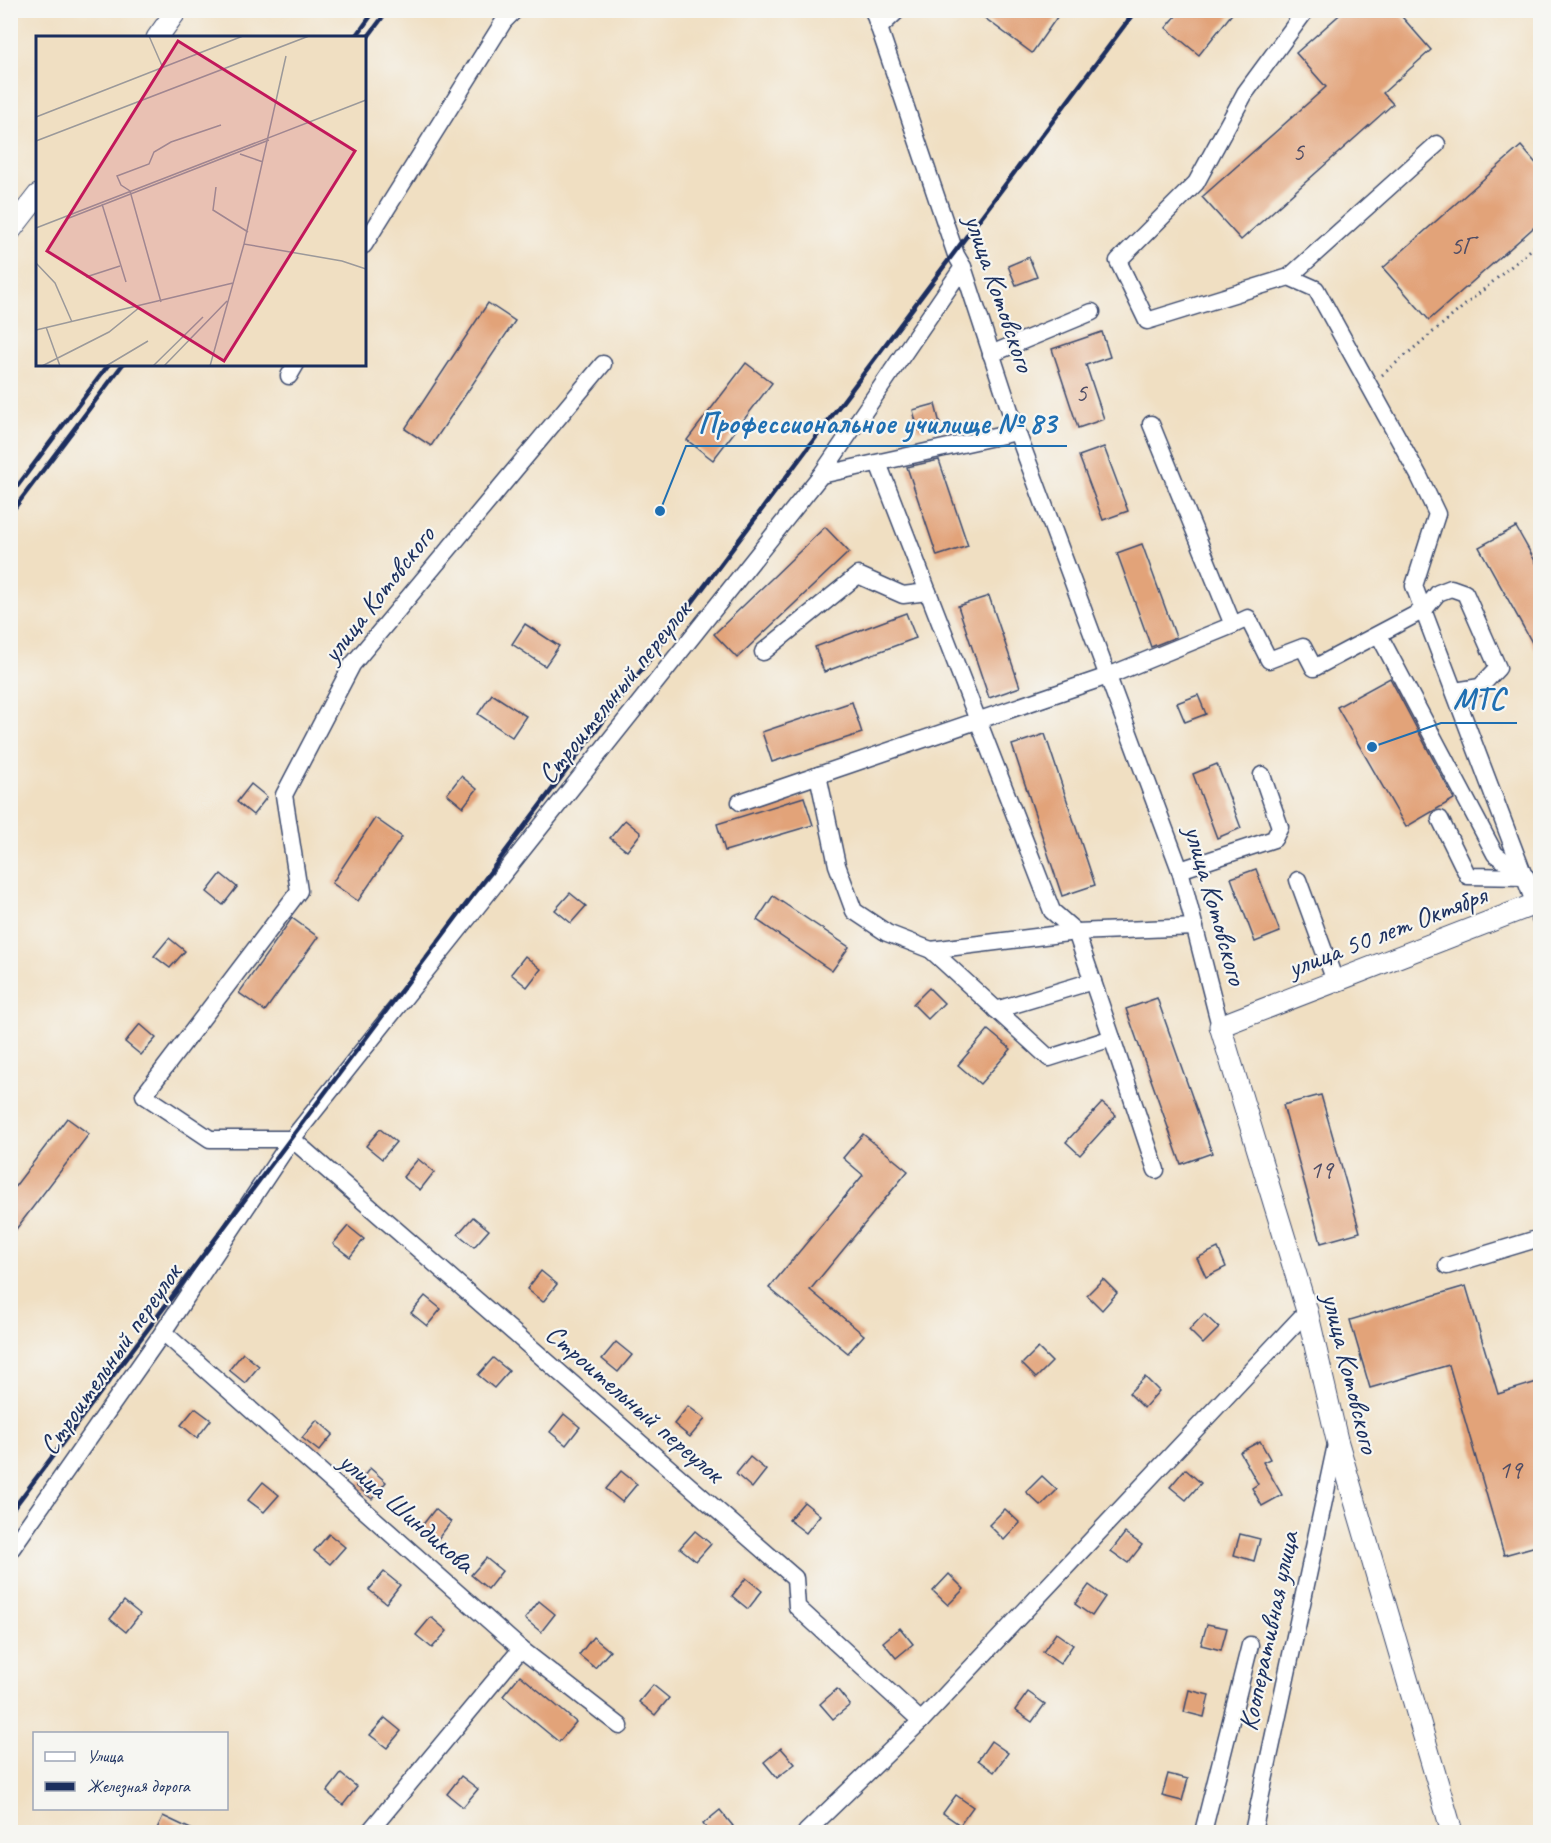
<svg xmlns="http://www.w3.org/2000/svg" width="1551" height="1843" viewBox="0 0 1551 1843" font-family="Caveat,sans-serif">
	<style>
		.building { fill: #e2a379 }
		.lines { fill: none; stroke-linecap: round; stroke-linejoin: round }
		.minor-casing { stroke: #3b496d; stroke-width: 19 }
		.major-casing { stroke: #3b496d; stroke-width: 23 }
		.path { stroke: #3b496d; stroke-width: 3; stroke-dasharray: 1.5 4.5; stroke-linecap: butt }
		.minor { stroke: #fff; stroke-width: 16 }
		.major { stroke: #fff; stroke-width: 21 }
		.rail { stroke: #1b2f5e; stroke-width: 4.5 }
		.labels { text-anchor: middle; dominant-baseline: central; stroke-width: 4.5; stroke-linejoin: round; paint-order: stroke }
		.number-label { font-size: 26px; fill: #4d4c65 }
		.street-label { font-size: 28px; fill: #1b2f5e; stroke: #f6f6f2 }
		.inset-road { fill: none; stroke: #9b999a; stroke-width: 1.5 }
		.view { fill: #c2185b; fill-opacity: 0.15; stroke: #c2185b; stroke-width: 3 }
		.inset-edge { fill: none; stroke: #1b2f5e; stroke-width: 3 }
		.leader { fill: none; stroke: #1f6fb2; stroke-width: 2 }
		.callout-dot { fill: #1f6fb2; stroke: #f6f6f2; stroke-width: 2 }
		.callout-label { font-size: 30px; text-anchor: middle; font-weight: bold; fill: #1f6fb2; stroke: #f6f6f2; stroke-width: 4.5; stroke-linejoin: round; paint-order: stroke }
	</style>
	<rect width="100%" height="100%" fill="#f6f6f2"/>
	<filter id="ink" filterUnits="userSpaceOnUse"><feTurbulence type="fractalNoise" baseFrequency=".0167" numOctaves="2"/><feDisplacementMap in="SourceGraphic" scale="12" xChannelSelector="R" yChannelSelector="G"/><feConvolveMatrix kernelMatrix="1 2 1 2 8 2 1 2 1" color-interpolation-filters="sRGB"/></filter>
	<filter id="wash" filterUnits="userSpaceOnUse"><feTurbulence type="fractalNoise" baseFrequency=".008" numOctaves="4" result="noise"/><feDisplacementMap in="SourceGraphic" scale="24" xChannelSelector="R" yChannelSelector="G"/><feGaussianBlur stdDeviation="1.35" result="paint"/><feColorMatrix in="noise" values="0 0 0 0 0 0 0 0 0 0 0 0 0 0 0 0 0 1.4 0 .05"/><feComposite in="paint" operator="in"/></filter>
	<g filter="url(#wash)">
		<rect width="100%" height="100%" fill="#f0dfc2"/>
		<g id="blocks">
			<!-- building -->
			<g class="building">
				<polygon points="974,10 1062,10 1032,53"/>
				<polygon points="1181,10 1235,10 1199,55 1166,28"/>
				<polygon points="1345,10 1396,10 1431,50 1383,93 1393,104 1241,240 1202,197 1326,87 1296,53"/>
				<polygon points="1521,146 1540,168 1540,222 1429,320 1383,268"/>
				<polygon points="1029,257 1037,277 1016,285 1008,266"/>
				<polygon points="488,303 515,321 431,446 405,429"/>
				<polygon points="1102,332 1110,357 1086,365 1104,419 1078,428 1052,349"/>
				<polygon points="746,363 772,383 713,460 687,440"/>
				<polygon points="935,404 940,424 918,430 913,410"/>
				<polygon points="1104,447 1128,511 1103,520 1079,456"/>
				<polygon points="939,460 968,546 937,556 907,467"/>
				<polygon points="825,527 849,552 737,658 714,634"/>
				<polygon points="1516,527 1540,570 1540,657 1479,547"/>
				<polygon points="1142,544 1176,637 1151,647 1117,553"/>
				<polygon points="989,596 1020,687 989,698 958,606"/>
				<polygon points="906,613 916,638 824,672 815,647"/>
				<polygon points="525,624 559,646 545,666 512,644"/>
				<polygon points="1390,678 1454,799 1406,827 1337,707"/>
				<polygon points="492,694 526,716 512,737 478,714"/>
				<polygon points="1198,695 1206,714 1185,722 1177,703"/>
				<polygon points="852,702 862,733 772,762 762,732"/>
				<polygon points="1045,734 1095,885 1062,896 1012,745"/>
				<polygon points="1217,764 1241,828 1217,838 1193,774"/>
				<polygon points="461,776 477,789 463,807 447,794"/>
				<polygon points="251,784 267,797 253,815 237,802"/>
				<polygon points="804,797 813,825 725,851 717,824"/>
				<polygon points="375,818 402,837 358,901 332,883"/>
				<polygon points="625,820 641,833 627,851 610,838"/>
				<polygon points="1256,869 1280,932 1255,942 1231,878"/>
				<polygon points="221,874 237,887 223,905 207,892"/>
				<polygon points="570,893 586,906 571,923 555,910"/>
				<polygon points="773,896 849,947 832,971 757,920"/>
				<polygon points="292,918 318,937 265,1011 239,993"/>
				<polygon points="169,938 185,951 170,968 154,956"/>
				<polygon points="525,956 541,969 527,987 511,974"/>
				<polygon points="929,988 944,1003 928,1019 913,1004"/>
				<polygon points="1157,998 1212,1153 1181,1164 1126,1009"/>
				<polygon points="140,1024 156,1038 141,1055 125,1042"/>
				<polygon points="988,1030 1011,1049 980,1084 958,1065"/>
				<polygon points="1321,1095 1360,1232 1321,1243 1283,1105"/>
				<polygon points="1102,1103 1116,1115 1080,1155 1066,1142"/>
				<polygon points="67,1118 89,1134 10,1237 10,1193"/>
				<polygon points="380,1129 396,1142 382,1159 366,1146"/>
				<polygon points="863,1134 908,1171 810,1290 864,1335 848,1353 769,1288 863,1175 843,1158"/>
				<polygon points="418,1159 434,1172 420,1190 403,1177"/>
				<polygon points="473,1217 489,1230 474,1247 458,1234"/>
				<polygon points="348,1226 364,1239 350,1257 333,1244"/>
				<polygon points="1218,1248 1226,1267 1206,1277 1197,1258"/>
				<polygon points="541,1271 557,1284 543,1302 527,1289"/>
				<polygon points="1103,1279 1117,1293 1102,1310 1087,1295"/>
				<polygon points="1466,1286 1498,1394 1540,1381 1540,1545 1504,1555 1449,1365 1370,1388 1350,1320"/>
				<polygon points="425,1296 441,1309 427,1326 411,1313"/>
				<polygon points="1204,1314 1219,1328 1203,1344 1189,1330"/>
				<polygon points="616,1342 632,1355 618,1372 602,1359"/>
				<polygon points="1038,1348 1052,1362 1036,1378 1022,1364"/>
				<polygon points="243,1353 259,1366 245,1383 229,1370"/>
				<polygon points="493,1358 509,1371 494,1388 478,1375"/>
				<polygon points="1145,1377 1159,1391 1144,1408 1129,1393"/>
				<polygon points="688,1406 705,1419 690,1437 674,1424"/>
				<polygon points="195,1408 211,1420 197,1438 181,1425"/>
				<polygon points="564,1414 580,1427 566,1445 550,1432"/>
				<polygon points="317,1420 333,1434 319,1451 302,1438"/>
				<polygon points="1260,1441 1270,1459 1263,1462 1282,1495 1262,1506 1252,1488 1258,1484 1240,1452"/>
				<polygon points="750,1457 766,1470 752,1488 736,1474"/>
				<polygon points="370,1468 386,1482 372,1499 356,1486"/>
				<polygon points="1185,1469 1201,1483 1186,1500 1170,1487"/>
				<polygon points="621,1471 637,1484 622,1502 606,1489"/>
				<polygon points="1042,1476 1057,1490 1041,1506 1026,1492"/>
				<polygon points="263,1482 279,1495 264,1512 248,1500"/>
				<polygon points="804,1502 820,1515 806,1533 789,1520"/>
				<polygon points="435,1509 451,1522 437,1540 421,1527"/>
				<polygon points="1005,1509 1020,1523 1004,1540 989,1525"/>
				<polygon points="695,1531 711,1544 696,1561 680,1548"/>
				<polygon points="1125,1533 1142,1545 1128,1563 1111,1551"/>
				<polygon points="329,1534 345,1547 330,1564 314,1551"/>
				<polygon points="1240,1534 1260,1539 1254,1561 1234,1555"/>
				<polygon points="486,1558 502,1571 488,1589 471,1575"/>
				<polygon points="384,1572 400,1585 386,1603 369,1590"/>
				<polygon points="949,1574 964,1589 948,1605 933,1591"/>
				<polygon points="746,1578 762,1591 748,1609 732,1596"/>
				<polygon points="1089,1585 1105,1597 1092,1616 1075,1604"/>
				<polygon points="124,1601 140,1614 126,1632 110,1619"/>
				<polygon points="539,1601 555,1614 541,1632 525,1619"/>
				<polygon points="431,1617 447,1631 432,1648 416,1635"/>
				<polygon points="1207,1624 1227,1628 1221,1650 1201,1645"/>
				<polygon points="900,1628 913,1644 896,1658 883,1642"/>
				<polygon points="1056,1633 1073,1645 1060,1664 1043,1652"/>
				<polygon points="593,1637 610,1651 595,1668 579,1655"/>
				<polygon points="520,1675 576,1722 559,1742 503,1696"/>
				<polygon points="653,1685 669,1698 655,1715 639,1702"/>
				<polygon points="837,1689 850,1705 833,1719 820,1704"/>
				<polygon points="1189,1690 1209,1695 1204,1717 1184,1712"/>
				<polygon points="1028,1692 1045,1704 1032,1722 1015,1710"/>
				<polygon points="385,1718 401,1731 387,1748 370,1735"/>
				<polygon points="991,1741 1008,1753 994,1772 978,1760"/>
				<polygon points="781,1748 795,1764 777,1778 764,1762"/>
				<polygon points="341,1774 357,1787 343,1805 327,1792"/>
				<polygon points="1168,1774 1188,1779 1182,1801 1162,1796"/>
				<polygon points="461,1776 478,1789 463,1807 447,1794"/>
				<polygon points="956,1795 973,1807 960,1825 943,1813"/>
				<polygon points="720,1810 733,1826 725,1833 709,1833 703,1824"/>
				<polygon points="163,1816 199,1833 155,1833"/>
			</g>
		</g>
	</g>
	<g filter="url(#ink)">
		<use href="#blocks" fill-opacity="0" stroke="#3b496d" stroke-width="1.5"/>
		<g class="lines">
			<!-- minor casing -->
			<g class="minor-casing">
				<g id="minor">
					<polyline points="873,10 956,255 963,267 1017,432 1180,870 1220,1026"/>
					<polyline points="1306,10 1245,93 1196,183 1118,261 1147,321 1289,277 1316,289 1419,476 1437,514 1414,586 1540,918"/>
					<polyline points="879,28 898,10"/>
					<polyline points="364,245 504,21 515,10"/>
					<polyline points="1289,277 1437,144"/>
					<polyline points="991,354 1092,312"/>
					<polyline points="603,364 352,665 284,795 299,891 144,1095 210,1139 292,1139 795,1578 797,1607 921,1721"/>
					<polyline points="289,376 296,364"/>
					<polyline points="878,463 1052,911 1076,932 1112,1038"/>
					<polyline points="821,475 1017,432"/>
					<polyline points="1233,625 1248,618 1269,660 1303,647 1314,668 1424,610 1438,593 1451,588 1465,593 1498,668 1480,687 1455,691"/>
					<polyline points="1379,635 1495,854 1526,877"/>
					<polyline points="763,652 858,575 903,595 928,592"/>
					<polyline points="818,775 837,865 854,911 887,933 931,950 1076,932 1195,927"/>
					<polyline points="740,802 1108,676 1233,625 1151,424"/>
					<polyline points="1440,819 1468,876 1526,877"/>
					<polyline points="1180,870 1274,839 1280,827 1262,775"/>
					<polyline points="1298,880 1335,981"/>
					<polyline points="931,950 1049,1058 1112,1038 1156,1170"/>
					<polyline points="996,1010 1093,981"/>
					<polyline points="1447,1266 1540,1238"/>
					<polyline points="163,1332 521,1649 620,1726"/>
					<polyline points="12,1548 163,1332 292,1139 821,475 963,267"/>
					<polyline points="369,1832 521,1649"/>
					<polyline points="806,1832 921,1721 1307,1311"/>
					<polyline points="1203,1832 1250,1645"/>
					<polyline points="1253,1832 1337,1440"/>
				</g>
			</g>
			<!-- major casing -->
			<g class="major-casing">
				<g id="major">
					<polyline points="157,38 177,10"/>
					<polyline points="10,231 38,195"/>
					<polyline points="1452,1832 1337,1440 1307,1311 1220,1026 1540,902"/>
				</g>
			</g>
			<!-- path -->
			<polyline class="path" points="1382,375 1540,242"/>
			<!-- minor -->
			<use href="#minor" class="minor"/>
			<!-- major -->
			<use href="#major" class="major"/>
			<!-- rail -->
			<g class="rail">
				<polyline points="355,38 375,10"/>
				<polyline points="364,42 388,10"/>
				<polyline points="10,496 109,364"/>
				<polyline points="10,514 123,364"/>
				<polyline points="10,1513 1136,10"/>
			</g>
		</g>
	</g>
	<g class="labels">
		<!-- number labels -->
		<g class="number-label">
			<text x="1298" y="151">5</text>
			<text x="1462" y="245">5Г</text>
			<text x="1081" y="392">5</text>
			<text x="1321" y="1169">19</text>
			<text x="1510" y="1469">19</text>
		</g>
		<!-- street labels -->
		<g class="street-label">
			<text transform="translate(1000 293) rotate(71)">улица Котовского</text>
			<text transform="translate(378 594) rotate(-52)">улица Котовского</text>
			<text transform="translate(614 692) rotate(-51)">Строительный переулок</text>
			<text transform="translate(1216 905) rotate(74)">улица Котовского</text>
			<text transform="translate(1387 931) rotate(-21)">улица 50 лет Октября</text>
			<text transform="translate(110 1359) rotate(-55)">Строительный переулок</text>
			<text transform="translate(1351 1373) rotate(76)">улица Котовского</text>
			<text transform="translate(635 1403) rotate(41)">Строительный переулок</text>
			<text transform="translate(407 1512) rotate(41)">улица Шиндикова</text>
			<text transform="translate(1268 1631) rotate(-78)">Кооперативная улица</text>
		</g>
	</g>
	<!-- overview -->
	<g transform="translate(36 36)">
		<rect width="330" height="330" fill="#f0dfc2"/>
		<path class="inset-road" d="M113,0L127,32M0,81L207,0M0,105L273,0M204,118L227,126M180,151L177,174L212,196M66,168L90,246M33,182L233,104M0,192L330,64M208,208L250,20M0,227L19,247L36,286M50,241L84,230M125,266L94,155L85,149L81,140L113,128L118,116L135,106L185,89M10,291L24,330M0,294L197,247M6,330L73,296L104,271M70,330L112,305M117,330L167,281M128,330L191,265M174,330L208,208L306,225L330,233"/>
		<path class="view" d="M142,5L319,115L188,325L11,215Z"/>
		<rect width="330" height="330" class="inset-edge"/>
	</g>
	<!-- callouts -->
	<path class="leader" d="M660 511L686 446H1067M1372 747L1441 723H1517"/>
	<g class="callout-dot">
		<circle cx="660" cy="511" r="6"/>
		<circle cx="1372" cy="747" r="6"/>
	</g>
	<g class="callout-label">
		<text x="877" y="433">Профессиональное училище № 83</text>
		<text x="1479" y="709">МТС</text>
	</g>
	<!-- margin -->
	<rect width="1551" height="1843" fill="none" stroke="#f6f6f2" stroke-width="36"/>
	<!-- legend -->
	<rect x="33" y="1732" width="195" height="78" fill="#f6f6f2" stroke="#9ea6b7" stroke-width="1.5"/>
	<rect x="45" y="1752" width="30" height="9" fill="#ffffff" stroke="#9ea6b7" stroke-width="1.5"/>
	<text x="87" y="1762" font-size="18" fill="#1b2f5e">Улица</text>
	<rect x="45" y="1782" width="30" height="9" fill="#1b2f5e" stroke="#9ea6b7" stroke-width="1.5"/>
	<text x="87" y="1792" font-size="18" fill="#1b2f5e">Железная дорога</text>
</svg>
